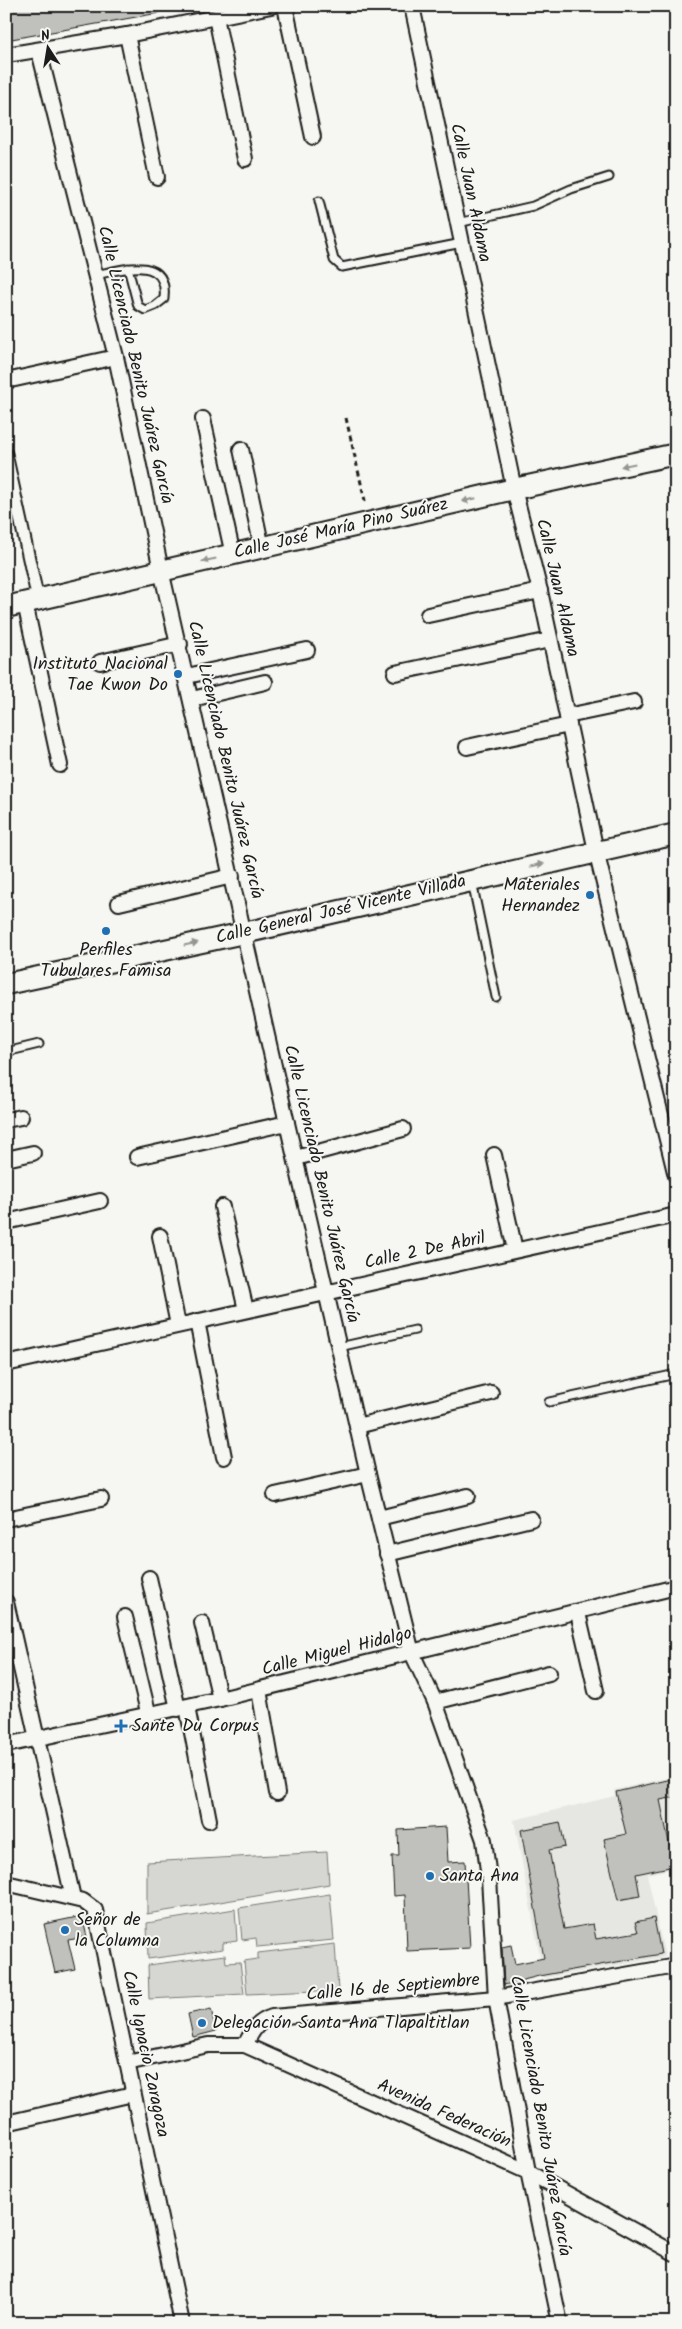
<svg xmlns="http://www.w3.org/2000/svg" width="682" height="2329" viewBox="0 0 682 2329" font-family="Kalam,sans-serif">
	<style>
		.built { fill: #e6e6e2 }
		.green { fill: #d6d6d2; stroke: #797977 }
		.building { fill: #c0c0bd; stroke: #1c1c1c }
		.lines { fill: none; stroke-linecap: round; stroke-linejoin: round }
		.service-casing { stroke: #1c1c1c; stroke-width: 11 }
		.pedestrian-casing { stroke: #1c1c1c; stroke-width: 15 }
		.minor-casing { stroke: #1c1c1c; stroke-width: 18 }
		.secondary-casing { stroke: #1c1c1c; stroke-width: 24 }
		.path { stroke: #1c1c1c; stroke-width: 3; stroke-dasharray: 5 4; stroke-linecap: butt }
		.service { stroke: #f6f6f2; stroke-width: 7 }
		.pedestrian { stroke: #f6f6f2; stroke-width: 11 }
		.minor { stroke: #f6f6f2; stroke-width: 14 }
		.secondary { stroke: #f6f6f2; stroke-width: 20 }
		.oneway { fill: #949492 }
		.poi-dot { fill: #1f6fb2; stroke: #f6f6f2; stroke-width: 2 }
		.labels { text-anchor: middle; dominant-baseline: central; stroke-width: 4; stroke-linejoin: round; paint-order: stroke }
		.street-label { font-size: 18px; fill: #1c1c1c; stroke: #f6f6f2 }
		.poi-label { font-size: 18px; fill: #1c1c1c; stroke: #f6f6f2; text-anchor: start }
	</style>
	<rect width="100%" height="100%" fill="#f6f6f2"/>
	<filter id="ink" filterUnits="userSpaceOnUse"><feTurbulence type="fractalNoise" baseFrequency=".02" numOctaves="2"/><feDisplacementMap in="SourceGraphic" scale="10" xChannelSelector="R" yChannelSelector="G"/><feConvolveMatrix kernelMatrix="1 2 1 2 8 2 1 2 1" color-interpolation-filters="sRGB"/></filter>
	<g filter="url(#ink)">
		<!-- built -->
		<polygon class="built" points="676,1776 676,1868 647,1874 665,1957 544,1978 514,1820 615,1796 614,1790"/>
		<!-- green -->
		<g class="green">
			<polygon points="327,1852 329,1884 147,1914 147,1862"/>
			<polygon points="330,1894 334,1940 257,1947 256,1938 242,1940 239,1908"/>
			<polygon points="235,1909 237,1941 223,1943 223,1949 148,1959 147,1923"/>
			<polygon points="335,1944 338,1990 247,1994 244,1961 258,1959 258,1953"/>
			<polygon points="225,1955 226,1963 240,1962 244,1994 149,1999 148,1965"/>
		</g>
		<!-- building -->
		<g class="building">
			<polygon points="6,6 158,6 159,13 6,40"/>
			<polygon points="676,1778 676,1797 660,1800 674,1866 636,1874 640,1896 618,1900 604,1839 626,1834 616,1792"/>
			<polygon points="560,1822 565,1847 549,1850 564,1929 593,1924 596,1939 638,1932 635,1922 654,1918 661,1954 539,1976 504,1985 502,1947 511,1945 515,1964 544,1958 521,1830"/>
			<polygon points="446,1827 448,1862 465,1861 470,1948 407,1951 405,1895 394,1896 392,1856 399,1856 398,1830"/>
			<polygon points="82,1916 87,1937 68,1940 75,1969 55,1973 44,1924"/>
			<polygon points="211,2009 216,2031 193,2037 188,2014"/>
		</g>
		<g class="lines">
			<!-- service casing -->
			<g class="service-casing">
				<g id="service">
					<polyline points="319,201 334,260 342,267 462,243"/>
					<polyline points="458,223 533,206 571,189 609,177"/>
					<path d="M96,275C122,269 169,254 164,299L155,306L145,310L138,306L128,268"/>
					<polyline points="472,882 496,997"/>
					<polyline points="6,1052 39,1044"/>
					<polyline points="339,1347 415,1330"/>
					<polyline points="549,1402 676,1374"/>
				</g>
			</g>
			<!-- pedestrian casing -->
			<g class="pedestrian-casing">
				<polyline id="pedestrian" points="6,454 38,600"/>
			</g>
			<!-- minor casing -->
			<g class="minor-casing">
				<g id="minor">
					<polyline points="285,6 313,137"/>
					<polyline points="412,6 514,489 540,591 596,851 676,1176"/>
					<polyline points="216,17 245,159"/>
					<polyline points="127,35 157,177"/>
					<polyline points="39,51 116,357 161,570 287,1123 368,1474 412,1653 435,1702 484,1840 489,1878 496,1998 528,2172 560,2323"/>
					<polyline points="6,55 127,35 271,6"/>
					<polyline points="6,381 116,357"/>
					<polyline points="203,419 233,555"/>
					<polyline points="241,449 262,548"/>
					<polyline points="25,603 60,765"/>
					<polyline points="428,615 540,591"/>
					<polyline points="100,662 180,644"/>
					<polyline points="395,673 550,640"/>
					<polyline points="187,676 307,650"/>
					<polyline points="192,699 265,682"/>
					<polyline points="567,716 634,702"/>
					<polyline points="467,747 569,725"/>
					<polyline points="119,903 232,876"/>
					<polyline points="6,1120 21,1117"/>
					<polyline points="494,1155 515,1250"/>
					<polyline points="137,1157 287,1123"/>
					<polyline points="296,1158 403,1129"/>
					<polyline points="6,1159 33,1153"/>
					<polyline points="222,1207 246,1310"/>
					<polyline points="6,1222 100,1201"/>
					<polyline points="160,1236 178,1325"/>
					<polyline points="197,1321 224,1457"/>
					<polyline points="6,1364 676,1215"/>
					<polyline points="357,1426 491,1393"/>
					<polyline points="275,1495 368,1474"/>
					<polyline points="379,1518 468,1496"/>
					<polyline points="6,1519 101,1499"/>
					<polyline points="387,1554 531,1519"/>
					<polyline points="149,1578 178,1709"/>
					<polyline points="6,1602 73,1898"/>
					<polyline points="578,1613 596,1691"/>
					<polyline points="125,1617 149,1716"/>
					<polyline points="202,1623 220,1699"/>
					<polyline points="259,1690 277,1793"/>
					<polyline points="435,1702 549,1673"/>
					<polyline points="187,1707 209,1820"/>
					<polyline points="6,1745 220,1699 676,1587"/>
					<polyline points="6,1883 83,1901 95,1910 182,2323"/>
					<path d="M245,2045C252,2032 256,2022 272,2017L496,1998L676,1966"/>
					<polyline points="127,2063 208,2045 245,2045 528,2172 676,2254"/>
					<polyline points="6,2123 133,2094"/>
				</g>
			</g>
			<!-- secondary casing -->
			<g class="secondary-casing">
				<g id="secondary">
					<polyline points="6,607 514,489 676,454"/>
					<polyline points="6,984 244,933 676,834"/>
				</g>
			</g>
			<!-- path -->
			<polyline class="path" points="346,418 366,505"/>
			<!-- service -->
			<use href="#service" class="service"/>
			<!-- pedestrian -->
			<use href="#pedestrian" class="pedestrian"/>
			<!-- minor -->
			<use href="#minor" class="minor"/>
			<!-- secondary -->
			<use href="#secondary" class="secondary"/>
		</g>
		<!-- one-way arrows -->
		<defs><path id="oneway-solid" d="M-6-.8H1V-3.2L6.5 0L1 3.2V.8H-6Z" transform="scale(1.25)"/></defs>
		<g class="oneway">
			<use href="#oneway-solid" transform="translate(628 465) rotate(168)"/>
			<use href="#oneway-solid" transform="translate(469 500) rotate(167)"/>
			<use href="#oneway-solid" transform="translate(209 560) rotate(168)"/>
			<use href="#oneway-solid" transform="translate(537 865) rotate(-13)"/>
			<use href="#oneway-solid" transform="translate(191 944) rotate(-12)"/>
		</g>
	</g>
	<!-- markers -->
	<g class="poi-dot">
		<circle cx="178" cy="674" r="5"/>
		<circle cx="590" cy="895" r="5"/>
		<circle cx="106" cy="931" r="5"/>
		<path d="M118.5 1718.5h5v5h5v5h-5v5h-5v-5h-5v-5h5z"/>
		<circle cx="430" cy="1876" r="5"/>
		<circle cx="65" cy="1930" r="5"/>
		<circle cx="202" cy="2023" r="5"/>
	</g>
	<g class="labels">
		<!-- street labels -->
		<g class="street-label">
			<text transform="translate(470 193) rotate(78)">Calle Juan Aldama</text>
			<text transform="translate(135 365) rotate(77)">Calle Licenciado Benito Juárez García</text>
			<text transform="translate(341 529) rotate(-13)">Calle José María Pino Suárez</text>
			<text transform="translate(557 588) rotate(77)">Calle Juan Aldama</text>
			<text transform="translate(225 760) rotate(77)">Calle Licenciado Benito Juárez García</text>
			<text transform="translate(341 910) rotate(-13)">Calle General José Vicente Villada</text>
			<text transform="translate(321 1184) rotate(77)">Calle Licenciado Benito Juárez García</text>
			<text transform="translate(425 1251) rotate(-12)">Calle 2 De Abril</text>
			<text transform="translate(337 1652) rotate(-14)">Calle Miguel Hidalgo</text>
			<text transform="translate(393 1988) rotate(-5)">Calle 16 de Septiembre</text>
			<text transform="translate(145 2054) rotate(78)">Calle Ignacio Zaragoza</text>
			<text transform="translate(444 2114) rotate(24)">Avenida Federación</text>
			<text transform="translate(540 2116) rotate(80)">Calle Licenciado Benito Juárez García</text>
		</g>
		<!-- poi labels -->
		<g class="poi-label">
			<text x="168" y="664" text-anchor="end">Instituto Nacional<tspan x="168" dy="21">Tae Kwon Do</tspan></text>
			<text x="580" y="885" text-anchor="end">Materiales<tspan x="580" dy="21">Hernandez</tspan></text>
			<text x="106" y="950" text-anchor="middle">Perfiles<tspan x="106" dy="21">Tubulares Famisa</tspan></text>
			<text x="132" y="1726">Sante Du Corpus</text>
			<text x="440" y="1876">Santa Ana</text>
			<text x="75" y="1920">Señor de<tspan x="75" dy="21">la Columna</tspan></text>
			<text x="212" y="2023">Delegación Santa Ana Tlapaltitlan</text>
		</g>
	</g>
	<!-- margin -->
	<rect width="682" height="2329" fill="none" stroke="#f6f6f2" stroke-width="25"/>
	<rect x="12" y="12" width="657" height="2304" fill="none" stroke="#1c1c1c" stroke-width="2" filter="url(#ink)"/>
	<!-- north arrow -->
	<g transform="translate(48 48) rotate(348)" stroke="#f6f6f2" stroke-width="4" paint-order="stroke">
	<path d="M0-4L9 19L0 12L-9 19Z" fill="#1c1c1c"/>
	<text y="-8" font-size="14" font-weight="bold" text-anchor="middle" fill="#1c1c1c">N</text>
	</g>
</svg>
